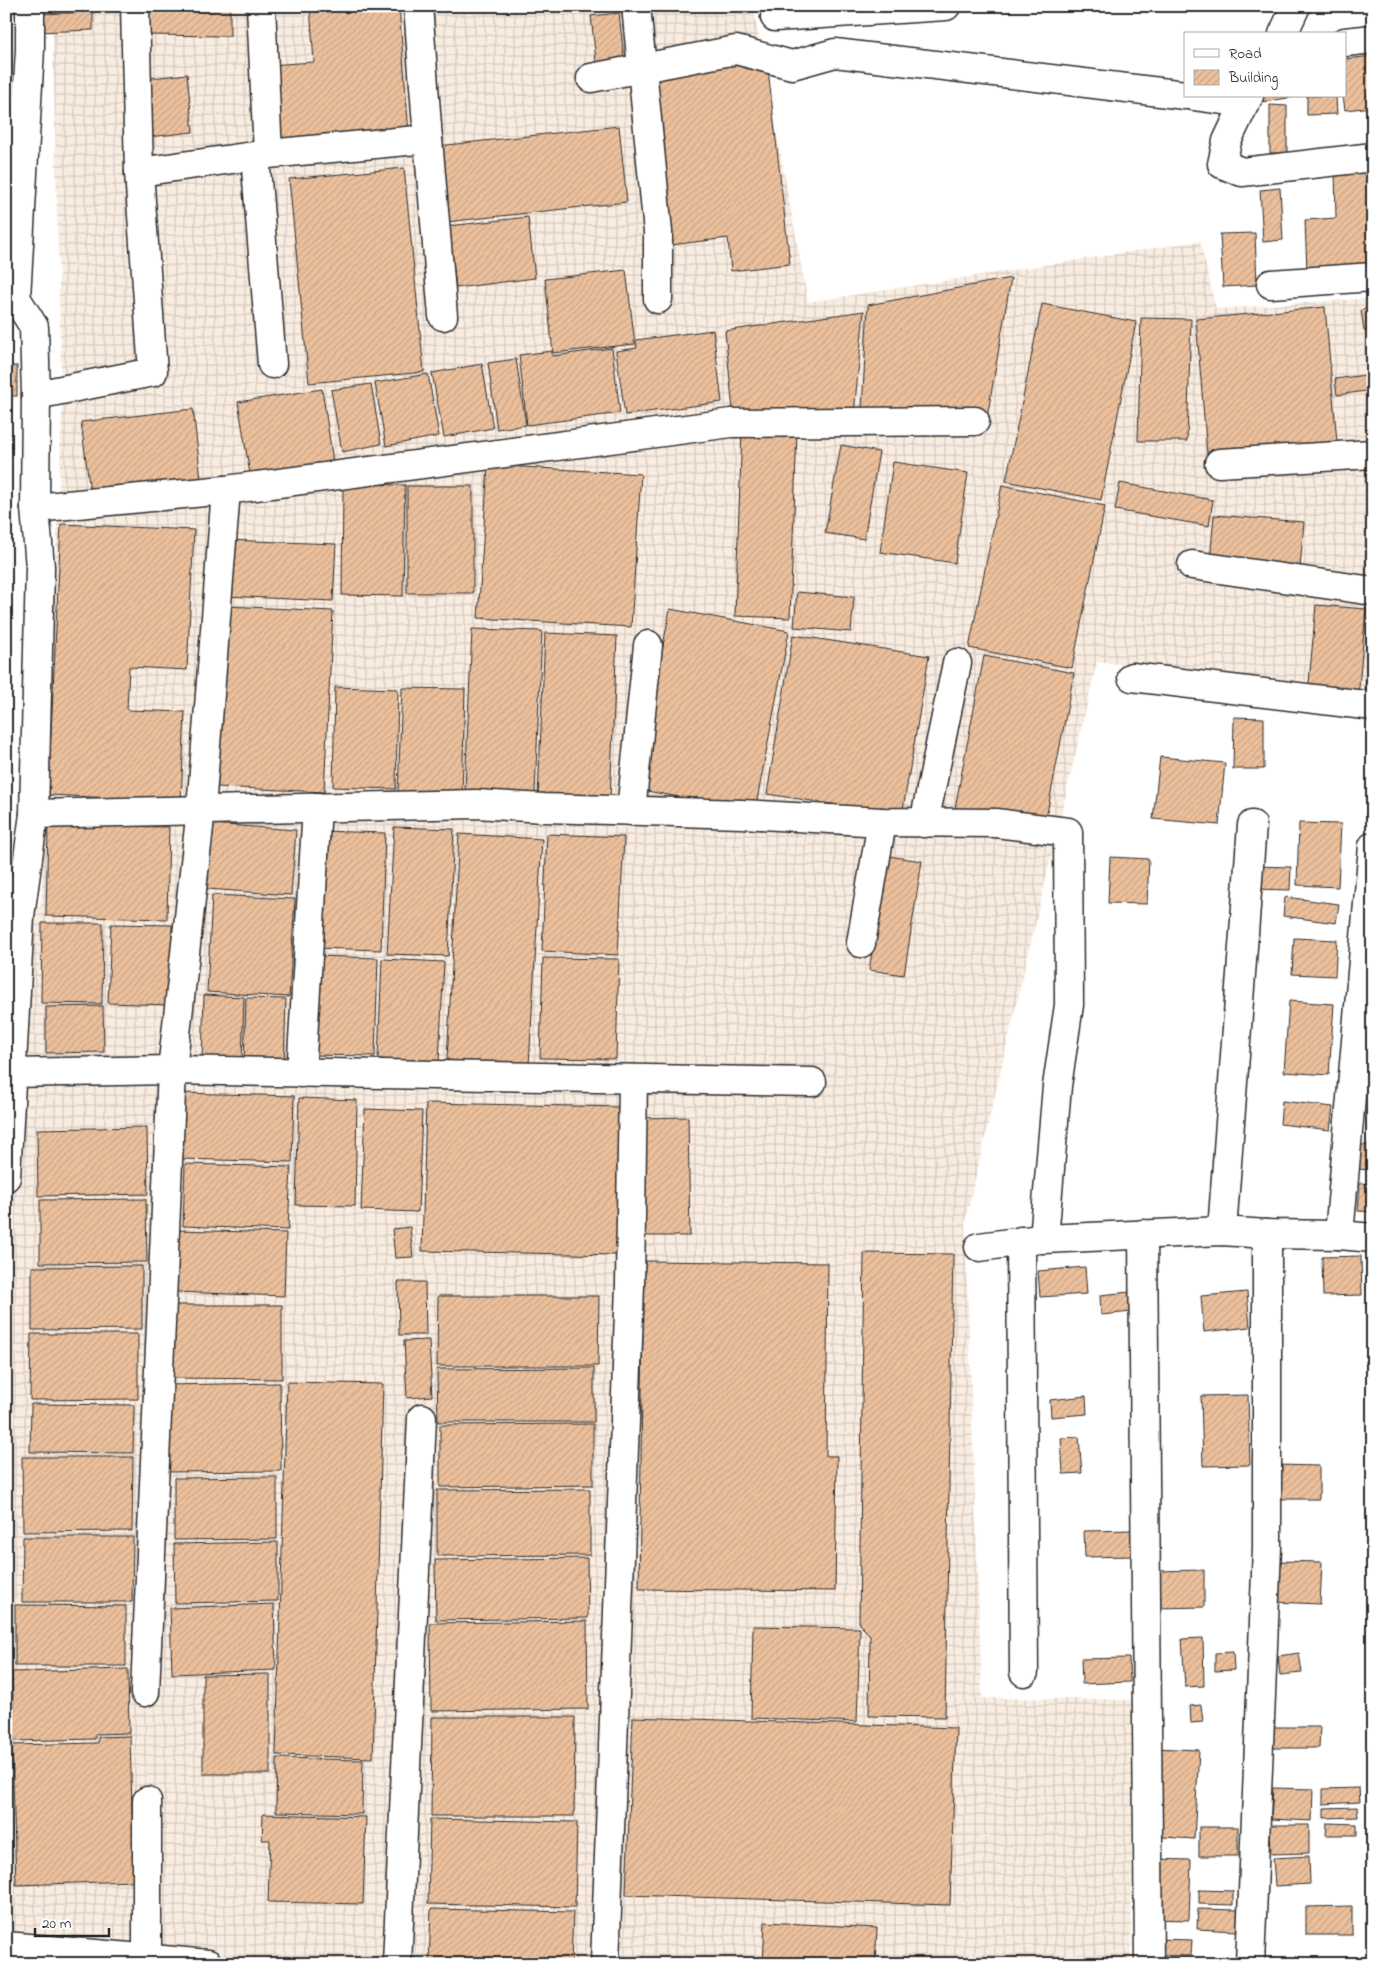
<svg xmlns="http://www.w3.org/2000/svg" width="1379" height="1970" viewBox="0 0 1379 1970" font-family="'Indie Flower',sans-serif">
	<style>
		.industrial { fill: url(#industrial-grid) }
		.building { fill: url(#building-hatch); stroke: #2b2b2b }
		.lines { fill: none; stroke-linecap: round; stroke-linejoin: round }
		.minor-casing { stroke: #2b2b2b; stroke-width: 31 }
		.minor { stroke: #fff; stroke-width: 28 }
	</style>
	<defs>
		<pattern id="industrial-grid" width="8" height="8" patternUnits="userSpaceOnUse" patternTransform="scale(1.25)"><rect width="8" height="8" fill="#f9ece1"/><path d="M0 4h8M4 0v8" fill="none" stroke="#d6cbc1"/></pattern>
		<pattern id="building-hatch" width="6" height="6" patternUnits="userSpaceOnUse" patternTransform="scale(1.25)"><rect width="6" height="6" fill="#ecc09c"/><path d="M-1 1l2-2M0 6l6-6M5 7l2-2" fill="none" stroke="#cba587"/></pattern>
	</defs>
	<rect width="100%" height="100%" fill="#fff"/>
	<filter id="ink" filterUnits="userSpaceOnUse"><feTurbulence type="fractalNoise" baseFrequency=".02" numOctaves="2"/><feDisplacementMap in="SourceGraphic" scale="10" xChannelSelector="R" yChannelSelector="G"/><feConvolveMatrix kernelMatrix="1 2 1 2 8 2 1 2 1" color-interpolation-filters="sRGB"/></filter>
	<g filter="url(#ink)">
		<!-- industrial -->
		<polygon class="industrial" points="52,6 753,6 808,302 1200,241 1216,309 1373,298 1373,688 1097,662 965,1222 982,1698 1133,1700 1131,1964 6,1964 6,910 41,906 62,411"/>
		<!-- building -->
		<g class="building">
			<polygon points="146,6 230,6 230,36 145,35"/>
			<polygon points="310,6 399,6 409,134 276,144 269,65 314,62"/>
			<polygon points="93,12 93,30 37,32 37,14"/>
			<polygon points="619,13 625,66 597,70 591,16"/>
			<polygon points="1373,56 1373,107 1345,110 1343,96 1345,96 1345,59"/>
			<polygon points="767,60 790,264 731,271 728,238 670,245 651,73"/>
			<polygon points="187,74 193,132 149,137 143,79"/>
			<polygon points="1264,96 1301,96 1262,102"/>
			<polygon points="1307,96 1336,96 1337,114 1307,115"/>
			<polygon points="1270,105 1287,106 1287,153 1270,153"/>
			<polygon points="619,126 627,202 446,222 438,146"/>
			<polygon points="404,168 424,372 309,383 289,179"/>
			<polygon points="1373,169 1373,273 1337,275 1336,265 1327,266 1327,271 1307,272 1305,220 1336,218 1335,170"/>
			<polygon points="1280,188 1283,240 1263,242 1260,190"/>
			<polygon points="528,217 535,278 456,288 449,226"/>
			<polygon points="1255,233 1257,285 1223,287 1220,234"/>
			<polygon points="626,270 635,344 553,353 545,279"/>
			<polygon points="1011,278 987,418 862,408 868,305"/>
			<polygon points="1042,304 1136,322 1101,500 1006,481"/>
			<polygon points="1325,307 1337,442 1207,454 1196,319"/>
			<polygon points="1373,308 1373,330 1364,331 1361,310"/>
			<polygon points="864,311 854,413 733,410 725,331"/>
			<polygon points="1141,318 1191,319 1187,441 1138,441"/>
			<polygon points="713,330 722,402 625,415 616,351 637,348 636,340"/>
			<polygon points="612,348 620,413 527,425 519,355 552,351 552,356"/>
			<polygon points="516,359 526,425 497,429 488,363"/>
			<polygon points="482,364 493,428 444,437 432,373"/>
			<rect x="6" y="366" width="11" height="30"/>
			<polygon points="428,374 439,436 386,446 375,383"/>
			<polygon points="1373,374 1373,390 1337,395 1335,379"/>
			<polygon points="371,384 381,444 342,452 331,390"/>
			<polygon points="322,389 333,461 250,474 238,402"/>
			<polygon points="193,409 201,479 90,492 81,422"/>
			<polygon points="6,416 9,416 12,449 6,450"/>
			<polygon points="742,430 797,431 790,618 735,616"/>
			<polygon points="841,445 879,452 864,539 825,533"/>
			<polygon points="893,462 968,473 955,563 880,552"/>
			<polygon points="488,465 641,474 631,627 478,618"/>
			<polygon points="6,483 8,483 7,526 6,526"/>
			<polygon points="1120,483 1213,500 1209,526 1115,510"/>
			<polygon points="343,484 405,485 403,596 342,595"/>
			<polygon points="1002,485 1105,506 1072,668 969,648"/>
			<rect x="407" y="486" width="66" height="107"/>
			<polygon points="1214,515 1304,522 1300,568 1210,561"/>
			<polygon points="61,524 194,530 187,670 129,667 127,710 185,712 181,801 48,795"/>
			<polygon points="6,529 9,529 8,557 6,557"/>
			<polygon points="226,540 336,544 333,601 224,596"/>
			<polygon points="6,559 8,559 9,594 6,594"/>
			<polygon points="797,592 854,597 851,632 794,627"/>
			<polygon points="1316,605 1366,609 1358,698 1308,694"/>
			<polygon points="226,606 333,611 324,792 217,787"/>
			<polygon points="670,609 789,631 755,811 636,789"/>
			<polygon points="1373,623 1373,699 1364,698"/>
			<polygon points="472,629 542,631 535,793 465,790"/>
			<polygon points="545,633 617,636 610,800 538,797"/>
			<rect x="6" y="634" width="2" height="30"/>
			<polygon points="793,635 929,656 902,815 767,794"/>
			<polygon points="984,656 1074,673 1045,824 955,808"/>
			<polygon points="335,687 398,689 396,789 333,787"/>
			<polygon points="402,688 465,689 462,795 398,793"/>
			<polygon points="1234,717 1264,718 1264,769 1233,769"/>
			<polygon points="1160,757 1225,763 1219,825 1153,819"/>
			<polygon points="1299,823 1341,824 1338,887 1297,885"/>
			<polygon points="212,824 296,830 291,895 207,889"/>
			<polygon points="48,825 169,827 167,919 46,916"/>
			<polygon points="394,827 454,829 448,956 387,954"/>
			<polygon points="320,831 385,833 381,950 315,948"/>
			<polygon points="459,834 542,839 529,1065 447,1060"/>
			<polygon points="547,834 624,837 618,955 542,951"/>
			<polygon points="888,856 922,861 904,975 869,970"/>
			<polygon points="1110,857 1149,859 1147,904 1108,903"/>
			<polygon points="1253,866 1291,867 1290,890 1252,889"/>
			<polygon points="212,895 295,899 289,997 207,992"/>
			<polygon points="1285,897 1339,904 1336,923 1283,916"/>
			<polygon points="42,923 103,923 102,1004 41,1003"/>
			<polygon points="111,924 172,925 170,1005 108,1003"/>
			<polygon points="1294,938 1337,940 1335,976 1292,974"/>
			<polygon points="316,956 378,958 375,1056 314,1055"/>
			<polygon points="543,958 619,959 616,1059 540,1058"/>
			<polygon points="382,959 444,962 439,1062 378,1059"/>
			<polygon points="204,995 244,997 242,1061 202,1060"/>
			<polygon points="246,998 286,999 284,1068 244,1067"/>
			<polygon points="1289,1001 1334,1004 1329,1075 1284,1072"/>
			<polygon points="103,1006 104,1052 46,1053 46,1007"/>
			<polygon points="181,1093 294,1096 292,1162 180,1159"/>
			<polygon points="299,1098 357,1100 355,1206 296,1205"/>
			<polygon points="1282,1101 1333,1107 1330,1130 1280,1124"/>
			<polygon points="426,1103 622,1107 618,1255 422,1251"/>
			<polygon points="365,1109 422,1111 418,1212 361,1210"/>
			<polygon points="688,1117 690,1236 642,1236 640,1118"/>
			<polygon points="147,1127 148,1194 38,1196 37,1129"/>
			<polygon points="1357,1145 1373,1145 1373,1170 1356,1169"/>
			<polygon points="185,1164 291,1167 288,1230 183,1226"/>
			<polygon points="1360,1183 1373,1184 1373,1212 1358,1211"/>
			<polygon points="146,1199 147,1262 40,1263 40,1200"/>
			<polygon points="410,1227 413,1257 395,1258 392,1229"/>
			<polygon points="177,1230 286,1233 284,1296 175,1292"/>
			<polygon points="864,1253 953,1254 945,1717 869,1716 870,1635 859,1624"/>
			<polygon points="1361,1256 1362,1295 1323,1296 1322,1257"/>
			<polygon points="644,1261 828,1263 826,1456 837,1456 835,1591 639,1589"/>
			<polygon points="142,1266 142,1329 32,1330 32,1267"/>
			<polygon points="1085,1267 1087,1294 1040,1297 1038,1271"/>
			<polygon points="398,1282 425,1282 426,1335 399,1335"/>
			<polygon points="1130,1292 1132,1312 1101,1315 1100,1295"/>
			<polygon points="1247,1292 1250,1327 1204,1332 1201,1296"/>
			<polygon points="438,1296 599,1296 598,1366 437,1366"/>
			<polygon points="169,1305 282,1305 282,1379 169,1378"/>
			<polygon points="31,1334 138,1334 138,1399 30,1400"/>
			<polygon points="429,1340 432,1396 407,1398 404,1341"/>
			<polygon points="594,1368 594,1422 438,1422 437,1369"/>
			<polygon points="287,1382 383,1384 373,1758 276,1755"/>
			<polygon points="280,1383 281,1471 165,1472 165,1385"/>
			<polygon points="1248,1395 1250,1465 1203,1466 1201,1396"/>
			<polygon points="1086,1396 1087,1414 1051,1417 1050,1400"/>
			<polygon points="31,1404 134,1405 133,1453 30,1452"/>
			<polygon points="593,1424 593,1485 440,1487 440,1425"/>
			<polygon points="1079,1437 1082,1473 1063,1474 1061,1438"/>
			<polygon points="22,1457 133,1457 132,1531 23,1532"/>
			<polygon points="1277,1465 1319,1466 1319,1499 1276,1499"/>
			<polygon points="277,1477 277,1539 174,1540 174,1478"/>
			<polygon points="590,1489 590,1555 437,1556 437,1490"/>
			<polygon points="1134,1530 1134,1556 1085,1557 1084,1531"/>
			<polygon points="23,1537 133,1537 132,1602 22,1602"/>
			<polygon points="278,1542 278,1601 175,1603 174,1544"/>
			<polygon points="587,1558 588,1618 436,1620 435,1560"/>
			<polygon points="1276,1561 1322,1562 1320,1604 1275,1602"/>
			<polygon points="1204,1570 1204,1607 1157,1608 1156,1571"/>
			<polygon points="274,1604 276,1670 172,1674 170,1608"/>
			<polygon points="15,1605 126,1606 126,1666 15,1666"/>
			<polygon points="587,1621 588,1709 431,1711 430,1623"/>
			<polygon points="753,1626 860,1628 857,1722 751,1718"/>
			<polygon points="1203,1638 1204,1686 1185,1687 1182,1639"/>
			<polygon points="1233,1652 1234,1670 1215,1671 1215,1653"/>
			<polygon points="1299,1653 1302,1673 1280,1675 1278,1656"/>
			<polygon points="1129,1658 1130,1682 1082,1684 1081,1659"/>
			<polygon points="128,1669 129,1733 95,1734 95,1739 14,1741 12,1672"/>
			<polygon points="270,1674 270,1774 203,1774 203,1675"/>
			<polygon points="1201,1705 1203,1722 1191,1723 1190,1706"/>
			<polygon points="432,1717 575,1717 574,1816 431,1816"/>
			<polygon points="633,1717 956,1728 950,1905 626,1895"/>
			<polygon points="1272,1727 1320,1727 1319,1748 1272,1748"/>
			<polygon points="130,1736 134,1881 16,1885 12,1745 98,1743 98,1737"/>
			<polygon points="1153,1748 1199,1750 1194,1839 1148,1836"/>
			<polygon points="277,1758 363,1760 362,1814 276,1812"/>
			<polygon points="1273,1788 1313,1789 1312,1821 1271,1819"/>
			<polygon points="1359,1788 1360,1802 1323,1804 1323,1789"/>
			<polygon points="1357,1807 1358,1817 1324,1818 1324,1808"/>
			<polygon points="263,1814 366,1817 363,1904 268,1902 270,1840 262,1840"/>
			<polygon points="430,1819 577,1822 575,1907 428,1904"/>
			<polygon points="1327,1823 1357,1824 1357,1835 1326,1835"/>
			<polygon points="1270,1825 1309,1825 1309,1853 1271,1854"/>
			<rect x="1199" y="1827" width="39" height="29"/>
			<polygon points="1309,1856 1310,1884 1275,1886 1273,1858"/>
			<polygon points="1151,1859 1191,1860 1189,1920 1149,1919"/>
			<polygon points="1199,1890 1233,1891 1233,1905 1199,1904"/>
			<polygon points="1352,1906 1352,1935 1306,1935 1306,1907"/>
			<polygon points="431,1909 573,1912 571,1964 429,1964"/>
			<polygon points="1198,1909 1238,1910 1237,1931 1197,1929"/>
			<polygon points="765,1922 877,1928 875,1964 763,1964"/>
			<polygon points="1156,1939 1192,1940 1191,1956 1156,1955"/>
		</g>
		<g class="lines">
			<!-- minor casing -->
			<g class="minor-casing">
				<g id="minor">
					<polyline points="636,6 658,232 658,299"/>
					<polyline points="775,17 946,6"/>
					<polyline points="1283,34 1296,6"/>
					<polyline points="1345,42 1373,39"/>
					<polyline points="591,78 736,50 792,65 835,53 1185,95"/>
					<polyline points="1193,96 1245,103 1249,96"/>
					<polyline points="1245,103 1227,141 1222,164 1242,172 1373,157"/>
					<polyline points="428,139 443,316"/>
					<polyline points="268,154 428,139 418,6"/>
					<polyline points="255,156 272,364"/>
					<polyline points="139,172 268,154 261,6"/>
					<polyline points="1271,284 1373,277"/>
					<polyline points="36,395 153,372 139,172 135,6"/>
					<polyline points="1219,463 1373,454"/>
					<polyline points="35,508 226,490 731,423 975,421"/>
					<polyline points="1192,565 1373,591"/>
					<polyline points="1132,677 1373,706"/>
					<polyline points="631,811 648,645"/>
					<polyline points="34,814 476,804 544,808 742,814 882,822 996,823 1068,832 1069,1005 1057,1086 1044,1239 1222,1231 1267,1234 1339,1235 1373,1238"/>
					<polyline points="924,823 957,663"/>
					<polyline points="861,943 882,822"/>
					<polyline points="12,1073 172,1070 812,1082"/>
					<polyline points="301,1073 317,807"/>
					<polyline points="6,1177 20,916 34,814 40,567 35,508 36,395 34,327 16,298 30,49 30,6"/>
					<polyline points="1222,1231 1252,825"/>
					<polyline points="1143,1234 1149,1964"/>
					<polyline points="1339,1235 1373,846"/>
					<polyline points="1021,1241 1024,1672"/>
					<polyline points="979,1247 1040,1239"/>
					<polyline points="145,1692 172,1070 201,809 226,490"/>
					<polyline points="147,1801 147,1959"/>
					<polyline points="6,1946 208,1964"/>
					<polyline points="397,1964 422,1418"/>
					<polyline points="605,1964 630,1285 633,1079"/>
					<polyline points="1250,1964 1267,1548 1267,1234"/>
				</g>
			</g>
			<!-- minor -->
			<use href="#minor" class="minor"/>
		</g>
	</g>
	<!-- margin -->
	<rect width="1379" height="1970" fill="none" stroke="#fff" stroke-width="25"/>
	<rect x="12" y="12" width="1354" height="1945" fill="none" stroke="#2b2b2b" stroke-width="2" filter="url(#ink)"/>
	<!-- legend -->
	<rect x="1184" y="32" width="162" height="65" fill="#ffffff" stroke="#aaaaaa"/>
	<rect x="1194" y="49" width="25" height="8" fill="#ffffff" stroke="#aaaaaa"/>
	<text x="1229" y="58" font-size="15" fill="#2b2b2b">Road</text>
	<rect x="1194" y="70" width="25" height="15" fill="url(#building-hatch)" stroke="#aaaaaa"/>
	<text x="1229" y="82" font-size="15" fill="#2b2b2b">Building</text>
	<!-- scale -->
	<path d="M35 1928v8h74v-8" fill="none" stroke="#2b2b2b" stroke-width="2.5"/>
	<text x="42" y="1928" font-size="15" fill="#2b2b2b" stroke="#ffffff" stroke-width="4" paint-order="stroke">20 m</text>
</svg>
